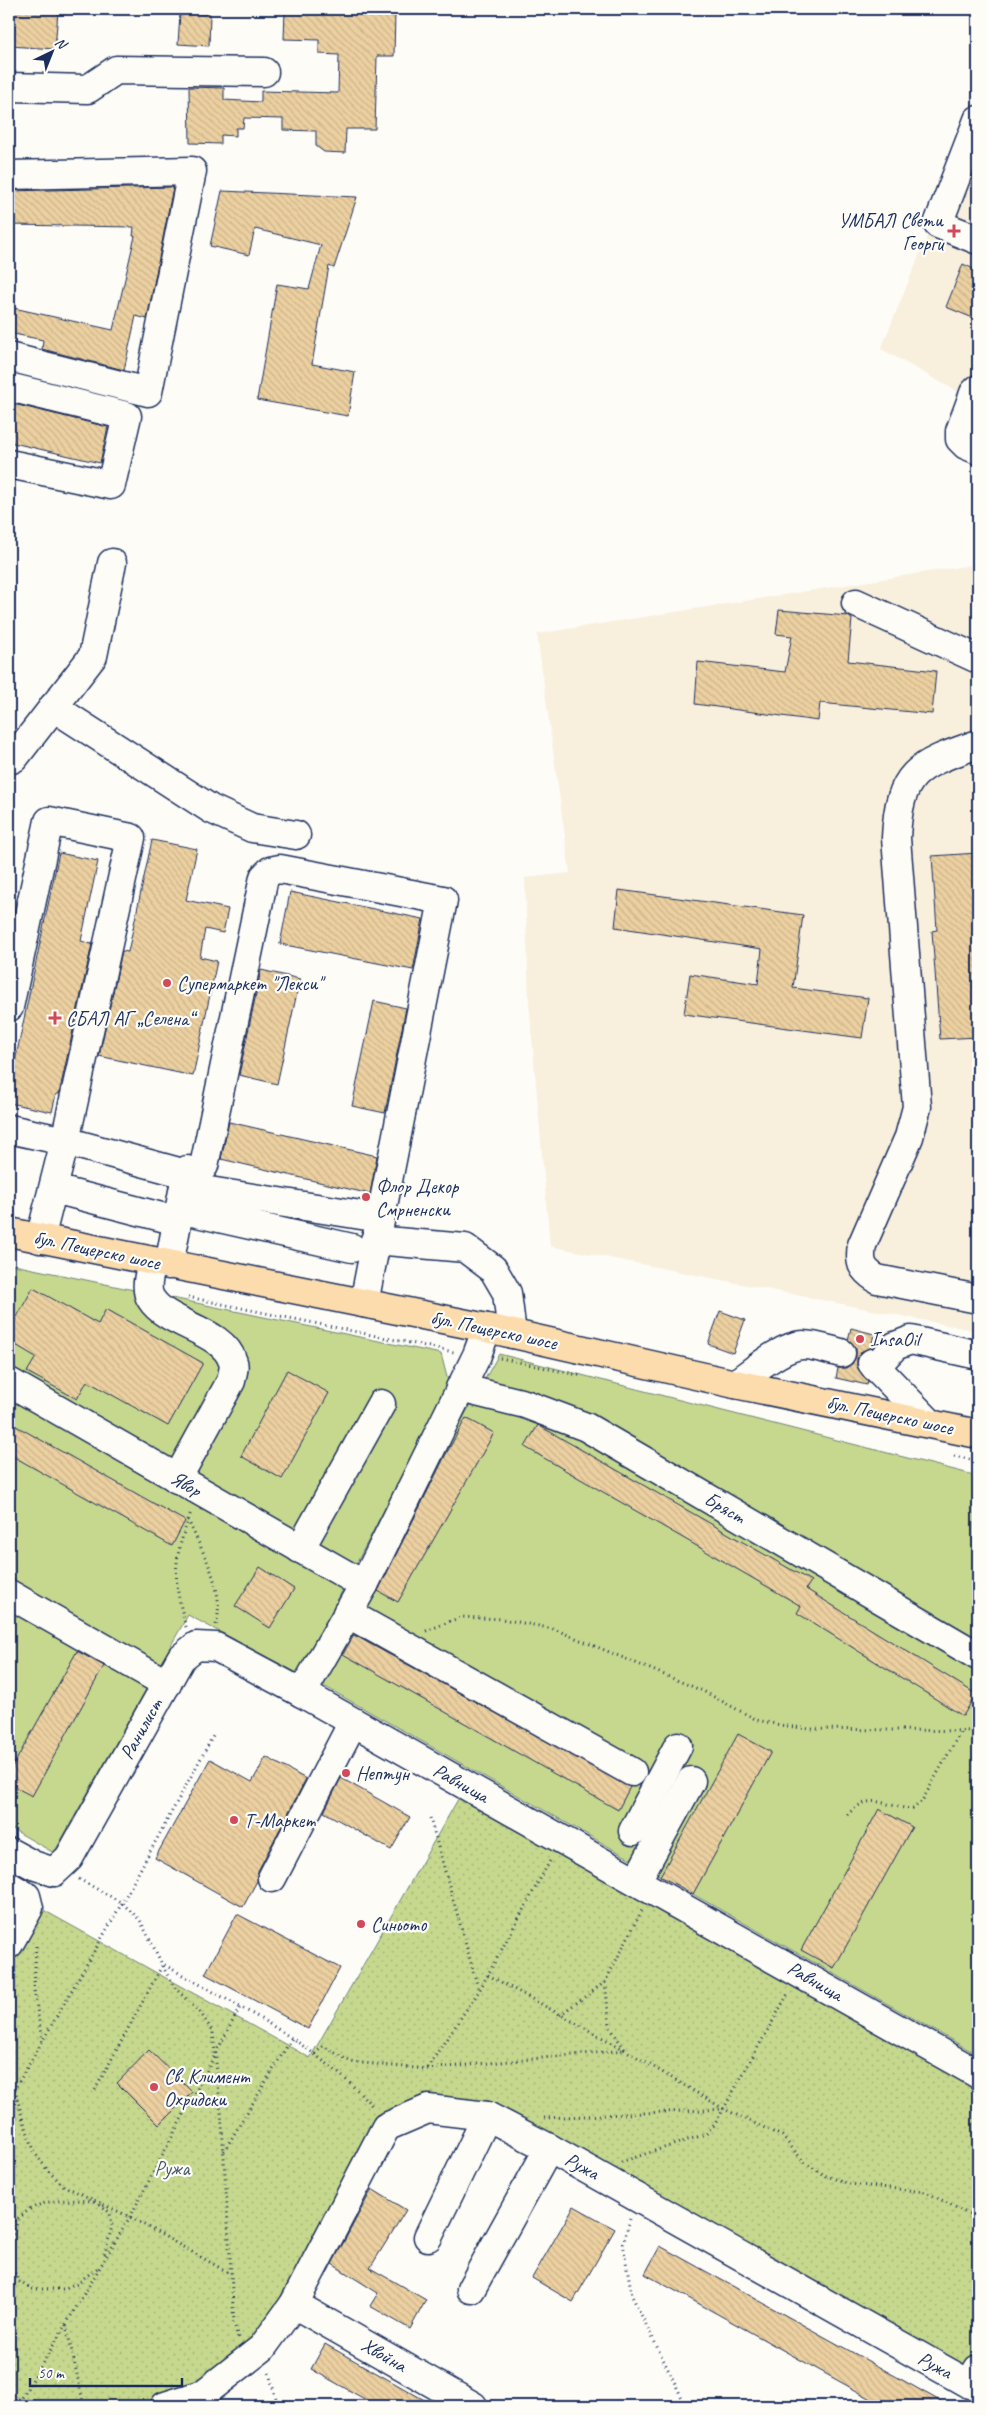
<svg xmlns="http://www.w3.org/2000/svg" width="987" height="2415" viewBox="0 0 987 2415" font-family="Caveat,sans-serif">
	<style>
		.built { fill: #f8efdd }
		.grass { fill: #c6d88d; stroke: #708476 }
		.park { fill: url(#park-dots); stroke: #708476 }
		.building { fill: url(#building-back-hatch); stroke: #1b2f5e }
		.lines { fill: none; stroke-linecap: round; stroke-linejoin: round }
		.minor-casing { stroke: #1b2f5e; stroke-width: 31 }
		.major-casing { stroke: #1b2f5e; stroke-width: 31 }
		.path { stroke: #1b2f5e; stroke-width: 3; stroke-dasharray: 1 4; stroke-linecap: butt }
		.minor { stroke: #fdfcf7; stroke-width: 28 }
		.major { stroke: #fcdcac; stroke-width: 28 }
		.poi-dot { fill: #d1495b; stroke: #fdfcf7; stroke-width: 2 }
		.labels { text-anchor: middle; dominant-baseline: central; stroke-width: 4.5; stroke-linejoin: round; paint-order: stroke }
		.poi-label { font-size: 20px; fill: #1b2f5e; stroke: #fdfcf7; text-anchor: start }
		.street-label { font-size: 20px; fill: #1b2f5e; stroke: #fdfcf7 }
		.park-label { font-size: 20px; fill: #46596a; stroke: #fdfcf7 }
	</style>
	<defs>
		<pattern id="park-dots" width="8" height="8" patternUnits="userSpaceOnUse" patternTransform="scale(1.25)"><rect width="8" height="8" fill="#c6d88d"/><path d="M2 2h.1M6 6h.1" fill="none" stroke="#aaba7c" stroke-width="1.8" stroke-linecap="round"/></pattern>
		<pattern id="building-back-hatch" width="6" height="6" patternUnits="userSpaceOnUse" patternTransform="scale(1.25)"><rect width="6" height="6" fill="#ecd0a0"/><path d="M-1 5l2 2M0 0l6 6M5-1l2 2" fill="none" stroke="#cab38c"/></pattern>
	</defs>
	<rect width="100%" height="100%" fill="#fdfcf7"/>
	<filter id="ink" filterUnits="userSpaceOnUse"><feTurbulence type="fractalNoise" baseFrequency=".02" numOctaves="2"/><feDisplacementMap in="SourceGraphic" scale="10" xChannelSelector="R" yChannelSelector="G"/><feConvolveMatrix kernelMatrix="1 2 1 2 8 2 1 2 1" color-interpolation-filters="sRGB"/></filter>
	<g filter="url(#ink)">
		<!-- built -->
		<g class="built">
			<polygon points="978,112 978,403 881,349"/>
			<polygon points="978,564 978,1331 550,1246 529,1002 525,878 570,873 537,634"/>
		</g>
		<!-- grass -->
		<g class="grass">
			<polygon points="9,1264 441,1354 449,1385 299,1674 188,1615 54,1853 9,1827"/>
			<polygon points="499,1354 978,1476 978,2055 315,1681"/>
		</g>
		<!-- park -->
		<polygon class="park" points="461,1794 978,2091 978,2357 970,2372 498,2111 377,2121 292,2291 257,2343 190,2389 134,2406 35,2406 9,2393 9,1891 310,2058"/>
		<!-- building -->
		<g class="building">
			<polygon points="9,9 58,11 55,49 9,46"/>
			<polygon points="285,10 395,12 394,56 377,56 375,129 346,129 345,153 324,152 316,146 316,131 283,130 283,119 244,118 243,128 236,128 236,136 221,135 221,144 190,143 189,87 224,88 224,100 261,102 261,91 338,93 339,55 319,54 319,40 284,39"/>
			<polygon points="180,13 210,14 209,46 178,44"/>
			<polygon points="173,187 147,319 136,316 124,370 42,349 43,340 9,333 9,307 113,330 135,236 133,236 134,227 9,225 9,191"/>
			<polygon points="222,191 357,197 334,268 329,266 312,364 355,372 348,416 257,400 277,284 309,289 321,245 255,229 249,255 210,246"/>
			<polygon points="963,264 978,271 978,320 946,307"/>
			<polygon points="9,403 108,427 100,463 9,442"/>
			<polygon points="779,610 848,616 852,619 848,661 936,671 932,714 820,703 818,721 695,704 698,662 785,672 792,636 776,634"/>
			<polygon points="152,840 197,849 186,900 228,909 223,933 205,929 200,957 217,961 193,1076 99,1056 122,951 128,952"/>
			<polygon points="59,853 98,861 81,941 92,944 59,1094 56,1094 52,1112 9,1103 9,1090"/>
			<polygon points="978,853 978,1037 940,1039 932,931 937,930 932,856"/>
			<polygon points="619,890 803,915 793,988 868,998 862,1038 684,1014 690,974 758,984 762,949 615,927"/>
			<polygon points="290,892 423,919 413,970 280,944"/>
			<polygon points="261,970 300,979 277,1084 239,1075"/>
			<polygon points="374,1001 406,1008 385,1113 352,1106"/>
			<polygon points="229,1122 377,1156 370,1194 221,1159"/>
			<polygon points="33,1288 98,1324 106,1309 203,1363 168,1426 87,1381 77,1399 27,1372 36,1357 9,1341 9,1331"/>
			<polygon points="720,1311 745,1320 733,1353 708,1344"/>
			<polygon points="851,1328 874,1334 871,1348 862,1351 857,1359 857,1367 868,1381 867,1385 836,1378 838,1368 846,1368 852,1364 856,1357 856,1348 848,1340"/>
			<polygon points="287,1370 329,1393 282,1479 241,1456"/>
			<polygon points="466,1418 494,1433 398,1602 378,1591 445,1456"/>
			<polygon points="9,1422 185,1521 172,1546 9,1454"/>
			<polygon points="538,1425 811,1581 806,1589 976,1694 963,1716 797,1613 801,1606 525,1447"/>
			<polygon points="260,1567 294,1589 270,1628 235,1606"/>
			<polygon points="354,1635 630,1787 618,1810 343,1654"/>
			<polygon points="77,1651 104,1666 32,1796 9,1784 9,1773"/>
			<polygon points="738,1734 771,1752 693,1894 660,1876"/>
			<polygon points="266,1757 306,1779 258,1871 257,1881 243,1907 155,1858 210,1759 252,1782"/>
			<polygon points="341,1778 410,1817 391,1850 324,1812"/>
			<polygon points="879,1809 912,1827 834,1968 801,1950"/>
			<polygon points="237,1914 340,1968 308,2029 205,1974"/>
			<polygon points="149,2050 192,2092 159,2125 117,2083"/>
			<polygon points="372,2189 406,2210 370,2268 426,2300 410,2329 370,2306 378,2293 332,2264"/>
			<polygon points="574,2206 615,2229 573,2302 532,2278"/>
			<polygon points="660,2246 879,2367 949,2406 884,2406 645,2274"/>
			<polygon points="325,2344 435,2406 377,2406 311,2369"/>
		</g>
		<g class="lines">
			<!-- minor casing -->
			<g class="minor-casing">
				<g id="minor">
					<polyline points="9,87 88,89 116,70 264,72"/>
					<polyline points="978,120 938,224 978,240"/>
					<polyline points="9,175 192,171 148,392 9,357"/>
					<polyline points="9,387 127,416 111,485 9,464"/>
					<polyline points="978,389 974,393 960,431 960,439 966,445 978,450"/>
					<polyline points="856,603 978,659"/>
					<polyline points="53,707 211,809 252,828 296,835"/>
					<path d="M978,744C919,765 899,770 896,838L917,1107L909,1137L862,1245C859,1263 862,1270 877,1279L978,1299"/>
					<polyline points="9,760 14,758 93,656 112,563"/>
					<polyline points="9,1007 49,821 131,838 65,1141 40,1239"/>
					<polyline points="9,1129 65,1141 186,1174"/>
					<polyline points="184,1187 204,1166 264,877 270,871 280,869 443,900 364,1303"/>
					<polyline points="184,1187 380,1218"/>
					<polyline points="54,1189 177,1221"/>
					<polyline points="179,1209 352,1248"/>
					<polyline points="375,1240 465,1248 493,1269 507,1293 512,1334"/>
					<path d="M152,1261C150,1272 144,1289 151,1299C168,1326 223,1329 233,1362C235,1367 232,1375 231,1381L177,1479"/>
					<polyline points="169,1265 187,1170"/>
					<polyline points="487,1328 477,1355 364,1585 302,1693 978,2074"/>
					<polyline points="872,1363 930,1423"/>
					<polyline points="875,1367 895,1346 911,1340 978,1355"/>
					<polyline points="9,1382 364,1585"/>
					<path d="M735,1384C752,1372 783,1345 803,1345C815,1345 829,1350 841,1353"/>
					<polyline points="460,1388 525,1404 586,1427 978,1656"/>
					<polyline points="300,1549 381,1404"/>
					<polyline points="9,1594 167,1684"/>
					<polyline points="347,1613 632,1772"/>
					<polyline points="633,1831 678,1746"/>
					<polyline points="9,1852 33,1865 54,1872 69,1858 181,1658 196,1646 216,1647 302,1693"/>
					<polyline points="272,1878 353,1722"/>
					<polyline points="637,1880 691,1781"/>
					<polyline points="9,1886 26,1896 29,1908 9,1944"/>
					<polyline points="428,2237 487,2116"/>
					<polyline points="471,2289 549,2148"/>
					<polyline points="294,2304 473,2406"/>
					<polyline points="165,2406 203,2394 262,2348 294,2304 386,2127 428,2109 487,2116 549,2148 969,2384 978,2369"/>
				</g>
			</g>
			<!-- major casing -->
			<g class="major-casing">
				<polyline id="major" points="9,1232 487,1328 735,1384 978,1434"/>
			</g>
			<!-- path -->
			<g class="path">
				<polyline points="188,1297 454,1352"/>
				<polyline points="500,1358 582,1376"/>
				<polyline points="954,1456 978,1461"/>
				<path d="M188,1520C202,1552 226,1589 216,1625"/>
				<path d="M186,1627C172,1576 173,1561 191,1512"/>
				<polyline points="426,1631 461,1617 502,1619 554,1629 703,1691 757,1720 780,1725 809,1729 978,1731"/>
				<path d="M847,1815C872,1790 883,1807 913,1809L922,1801L961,1731"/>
				<polyline points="430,1818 479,1991"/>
				<polyline points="79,1879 122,1903 140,1920 173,1986 202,2015 213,2032 222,2124 234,2323 238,2338"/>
				<polyline points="36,1946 34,1989 42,2041"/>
				<polyline points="488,1975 625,2050 724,2109 782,2136 804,2162 824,2175 850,2184 926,2192 978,2219"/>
				<polyline points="560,2015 605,1982 642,1910"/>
				<polyline points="315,2054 323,2046 351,2062 427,2069 625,2050 610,2027 605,1982"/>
				<polyline points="427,2068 479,1991 551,1859"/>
				<polyline points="15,2089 22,2117 35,2153 48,2171 64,2186 130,2217 231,2274"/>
				<path d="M95,2090L163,1964C237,2006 317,2043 374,2108"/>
				<polyline points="9,2099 122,1903 213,1736"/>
				<polyline points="544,2118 723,2109"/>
				<polyline points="224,2151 292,2038"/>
				<polyline points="621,2162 706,2134 715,2124 789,1992"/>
				<polyline points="100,2204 110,2213 112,2226 104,2257"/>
				<polyline points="630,2219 623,2244 632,2296 686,2406"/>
				<path d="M9,2223C18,2220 24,2213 32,2208C52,2198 73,2200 95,2201"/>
				<polyline points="9,2249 18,2220"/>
				<polyline points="9,2259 18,2281 31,2289 63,2289 77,2283 99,2267"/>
				<polyline points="66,2325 84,2406"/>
				<polyline points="269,2373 278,2406"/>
				<polyline points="17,2406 130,2217 240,2007"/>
			</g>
			<!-- minor -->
			<use href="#minor" class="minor"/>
			<!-- major -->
			<use href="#major" class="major"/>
		</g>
	</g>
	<!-- markers -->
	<g class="poi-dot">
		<path d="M951.5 223.5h5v5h5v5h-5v5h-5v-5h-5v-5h5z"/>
		<circle cx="167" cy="983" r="5"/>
		<path d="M52.5 1010.5h5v5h5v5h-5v5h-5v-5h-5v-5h5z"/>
		<circle cx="366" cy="1197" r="5"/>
		<circle cx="860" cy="1339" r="5"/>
		<circle cx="346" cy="1773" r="5"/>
		<circle cx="234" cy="1820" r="5"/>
		<circle cx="361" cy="1924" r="5"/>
		<circle cx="154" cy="2087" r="5"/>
	</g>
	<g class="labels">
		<!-- poi labels -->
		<g class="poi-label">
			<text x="943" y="220" text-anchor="end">УМБАЛ Свети<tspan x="943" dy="23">Георги</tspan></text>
			<text x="177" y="983">Супермаркет "Лекси"</text>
			<text x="66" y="1018">СБАЛ АГ „Селена“</text>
			<text x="376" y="1186">Флор Декор<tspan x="376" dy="23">Смрненски</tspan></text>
			<text x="870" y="1339">InsaOil</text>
			<text x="356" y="1773">Нептун</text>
			<text x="244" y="1820">Т-Маркет</text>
			<text x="371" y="1924">Синьото</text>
			<text x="164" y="2076">Св. Климент<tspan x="164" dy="23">Охридски</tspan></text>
		</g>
		<!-- street labels -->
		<g class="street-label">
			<text transform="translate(97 1250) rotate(12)">бул. Пещерско шосе</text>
			<text transform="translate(494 1330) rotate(12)">бул. Пещерско шосе</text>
			<text transform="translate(890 1415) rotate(12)">бул. Пещерско шосе</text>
			<text transform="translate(186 1484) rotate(30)">Явор</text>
			<text transform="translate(725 1508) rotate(30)">Бряст</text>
			<text transform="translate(141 1729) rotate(-61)">Ранилист</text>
			<text transform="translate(461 1783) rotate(29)">Равнища</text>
			<text transform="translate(815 1981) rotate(30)">Равнища</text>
			<text transform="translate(582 2166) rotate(29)">Ружа</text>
			<text transform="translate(384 2355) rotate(30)">Хвойна</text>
			<text transform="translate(935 2365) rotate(29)">Ружа</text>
		</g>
		<!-- park labels -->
		<g class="park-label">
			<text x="172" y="2168">Ружа</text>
		</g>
	</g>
	<!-- margin -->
	<rect width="987" height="2415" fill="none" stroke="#fdfcf7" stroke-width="30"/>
	<rect x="15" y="15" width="957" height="2385" fill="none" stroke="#1b2f5e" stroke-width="2" filter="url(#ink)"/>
	<!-- north arrow -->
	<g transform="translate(52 52) rotate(43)" stroke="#fdfcf7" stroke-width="4" paint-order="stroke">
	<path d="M0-4L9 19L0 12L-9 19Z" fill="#1b2f5e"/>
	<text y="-8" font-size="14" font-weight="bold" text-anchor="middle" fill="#1b2f5e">N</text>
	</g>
	<!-- scale -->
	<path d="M30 2378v8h152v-8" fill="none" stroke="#1b2f5e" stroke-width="2.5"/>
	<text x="38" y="2378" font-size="15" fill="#1b2f5e" stroke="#fdfcf7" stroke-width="4" paint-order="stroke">50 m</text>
</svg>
